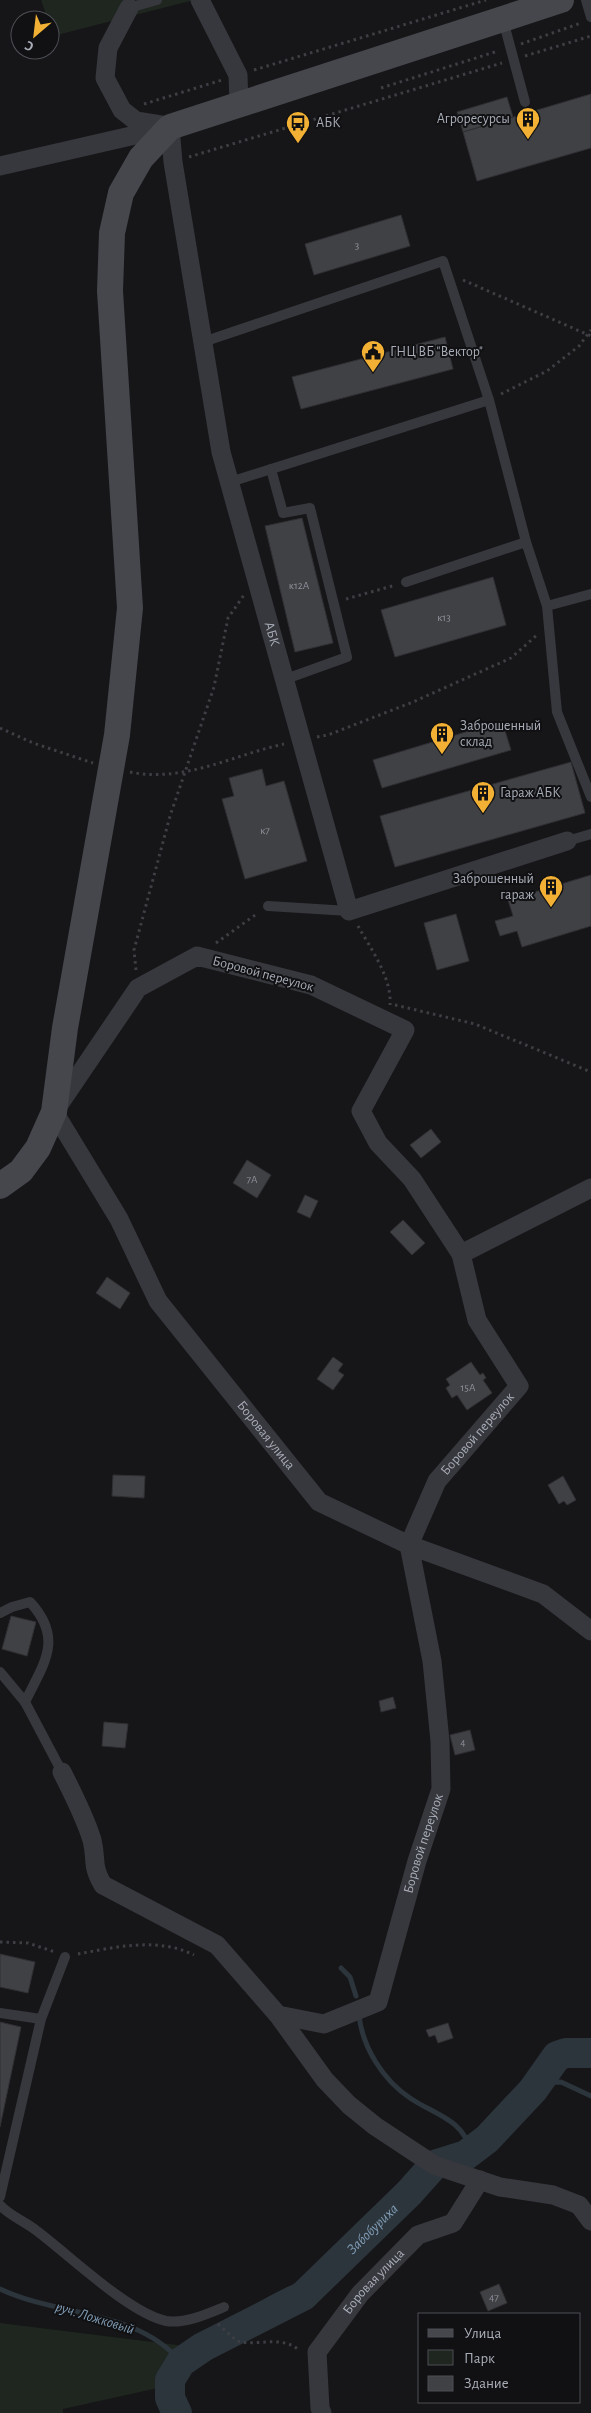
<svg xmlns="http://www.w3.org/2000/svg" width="591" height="2413" viewBox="0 0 591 2413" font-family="'Alegreya Sans',sans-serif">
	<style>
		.green { fill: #1e261f }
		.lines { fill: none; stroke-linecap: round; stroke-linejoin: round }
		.stream { stroke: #2c353c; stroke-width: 5 }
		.river { stroke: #2c353c; stroke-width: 30 }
		.building { fill: #404145; stroke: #303034 }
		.path { stroke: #3d3f44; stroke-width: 3; stroke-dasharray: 2.5 4; stroke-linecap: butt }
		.lane { stroke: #37383d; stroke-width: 10 }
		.street { stroke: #37383d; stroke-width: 19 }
		.secondary { stroke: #45474d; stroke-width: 26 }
		.labels { text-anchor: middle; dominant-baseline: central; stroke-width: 4; stroke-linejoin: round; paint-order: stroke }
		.number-label { font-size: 11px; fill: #8e929b }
		.poi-label { font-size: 14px; fill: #a8adb8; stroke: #111113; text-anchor: start }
		.street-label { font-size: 14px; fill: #a8adb8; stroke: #111113 }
		.water-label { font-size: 15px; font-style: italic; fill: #7f9bb3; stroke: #111113 }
	</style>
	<rect width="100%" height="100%" fill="#161618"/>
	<!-- green -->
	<g class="green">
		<polygon points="41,0 194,0 53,36 50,20 48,20"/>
		<polygon points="0,2323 185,2346 158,2388 63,2409 63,2413 0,2413"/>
	</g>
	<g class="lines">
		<!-- stream -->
		<g class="stream">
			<polyline points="341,1968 350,1977 356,1996"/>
			<path d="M359,2016C363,2048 383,2080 410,2098C433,2114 465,2120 470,2151"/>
			<polyline points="539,2083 561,2082 591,2096"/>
			<path d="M0,2289C59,2317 136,2309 181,2362"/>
			<path d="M243,2327C251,2306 270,2298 289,2289"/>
		</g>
		<!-- river -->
		<path class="river" id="s1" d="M177,2413L170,2398V2380L181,2362L203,2347L303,2296L409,2193L434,2165L466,2155L487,2139L533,2090L557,2056L566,2053H591"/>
	</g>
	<!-- building -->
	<g class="building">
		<polygon points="591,94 591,148 477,181 463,132"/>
		<polygon points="507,97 513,117 463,132 457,112"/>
		<polygon points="401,215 410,246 314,275 305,244"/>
		<polygon points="445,337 453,369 301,409 292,377"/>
		<polygon points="302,518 333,643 295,652 265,526"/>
		<polygon points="493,577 506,625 395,657 381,610"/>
		<polygon points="502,721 511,750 382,788 373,760"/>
		<polygon points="571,762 585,813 395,867 380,816"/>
		<polygon points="262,769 266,786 284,781 307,861 245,879 222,799 234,796 229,778"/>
		<polygon points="591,875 591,926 522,947 517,931 500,936 495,921 513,916 508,900"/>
		<polygon points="456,914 469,961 437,970 424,923"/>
		<polygon points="431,1129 441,1142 421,1158 410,1145"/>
		<polygon points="247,1160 271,1175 257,1198 233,1183"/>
		<polygon points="305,1195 318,1201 310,1218 297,1212"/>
		<polygon points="403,1220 425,1243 412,1255 390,1232"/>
		<polygon points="107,1277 130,1293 120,1309 96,1293"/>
		<polygon points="333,1357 343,1364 338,1371 344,1375 333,1390 317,1379"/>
		<polygon points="471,1362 480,1375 483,1373 486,1378 483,1380 492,1393 467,1410 457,1395 452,1398 446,1388 450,1385 446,1379"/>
		<polygon points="113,1475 145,1476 144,1498 112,1496"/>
		<polygon points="563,1476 576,1500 567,1505 564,1501 559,1504 548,1485"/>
		<polygon points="11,1616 36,1622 27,1656 2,1649"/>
		<polygon points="393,1697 396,1708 381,1712 379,1701"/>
		<polygon points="104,1722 128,1724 125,1748 102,1746"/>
		<polygon points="470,1730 475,1750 455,1755 450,1735"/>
		<polygon points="0,1954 35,1962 28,1993 0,1987"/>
		<polygon points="0,2022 21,2027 0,2127"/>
		<polygon points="448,2023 453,2038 438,2043 435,2035 429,2037 426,2030"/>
		<polygon points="499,2284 507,2303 488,2311 480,2292"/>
	</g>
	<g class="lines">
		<!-- path -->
		<g class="path">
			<polyline points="521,44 581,23"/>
			<polyline points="525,56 591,36"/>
			<polyline points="254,70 486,0"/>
			<polyline points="381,88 498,51"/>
			<polyline points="144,104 222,80"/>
			<polyline points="189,157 502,63"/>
			<polyline points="463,280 591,336"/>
			<polyline points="501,394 547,371 579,346 591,330"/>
			<polyline points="346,599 396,585"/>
			<polyline points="0,728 33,743 93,763"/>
			<polyline points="317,737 328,735 413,702 511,658 537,635"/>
			<path d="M130,772C184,783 233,755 284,744"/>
			<path d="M358,926C371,949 392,978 390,1005"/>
			<polyline points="216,943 258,913"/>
			<polyline points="136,970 134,950 170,816 214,687 228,618 244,595"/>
			<polyline points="395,1005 475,1024 591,1072"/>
			<polyline points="0,1942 28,1943 55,1952"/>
			<path d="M78,1954C115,1947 159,1937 194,1955"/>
			<path d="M218,2324L237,2341C256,2347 282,2334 300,2351"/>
		</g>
		<!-- lane -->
		<g class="lane">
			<polyline points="586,0 591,17"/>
			<polyline points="129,8 157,0"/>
			<polyline points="503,20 525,102"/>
			<polyline points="203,342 443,261 489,400 526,542 547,606 557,712 591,797"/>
			<polyline points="271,469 283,513 310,508 347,657 283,680"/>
			<polyline points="230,482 489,400"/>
			<polyline points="406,582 526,542"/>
			<polyline points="547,606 591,594"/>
			<polyline points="567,841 591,834"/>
			<polyline points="268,906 349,911"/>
			<path d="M0,1613L12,1607L30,1602C64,1639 44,1663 25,1702"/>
			<polyline points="0,1672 25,1702 62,1772"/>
			<polyline points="0,2013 41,2019 65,1957"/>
			<polyline points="0,2197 41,2019"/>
			<path d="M0,2205C10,2216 26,2222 37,2231C69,2255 129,2313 166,2321C185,2324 207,2314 224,2307"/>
		</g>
		<!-- street -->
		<g class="street">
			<polyline points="200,0 238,75 239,104"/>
			<polyline points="129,8 108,48 105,78 122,110 136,121 161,125"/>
			<path id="s2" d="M170,127L173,162L221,452L349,911L567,841"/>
			<polyline points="0,166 170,127"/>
			<polyline points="461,1254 591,1188"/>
			<path d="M62,1772C73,1794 85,1817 92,1840C97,1860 91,1865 103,1885L217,1945L278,2015L325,2080L349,2105L375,2126L434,2165L500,2187L553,2195L579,2205L591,2221"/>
			<path id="s3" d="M278,2015L324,2024L378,2002L417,1861L441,1789L440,1741L432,1661L409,1545L437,1481L519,1386L477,1320L461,1254L412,1179L378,1143L361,1111L405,1030L311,985L197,956L138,988L54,1112L119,1219L158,1301L319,1502L409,1545L543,1594L591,1631"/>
			<path id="s4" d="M322,2413L320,2408L317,2352L360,2294L418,2235L453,2223L480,2180"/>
		</g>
		<!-- secondary -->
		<polyline class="secondary" points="0,1186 21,1171 38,1148 54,1112 65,1028 117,735 130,608 110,291 112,233 121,193 141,158 170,127 561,0"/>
	</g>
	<!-- icons -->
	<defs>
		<g id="building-pin" transform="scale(1.25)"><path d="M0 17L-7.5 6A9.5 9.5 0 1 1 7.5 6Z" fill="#f2b134" stroke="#111113"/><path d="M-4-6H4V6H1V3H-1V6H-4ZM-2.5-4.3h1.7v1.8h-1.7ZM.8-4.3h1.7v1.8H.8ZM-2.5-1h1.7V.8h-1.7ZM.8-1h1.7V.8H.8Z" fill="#111"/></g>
		<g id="bus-pin" transform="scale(1.25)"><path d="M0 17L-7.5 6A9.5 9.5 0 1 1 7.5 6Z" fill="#f2b134" stroke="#111113"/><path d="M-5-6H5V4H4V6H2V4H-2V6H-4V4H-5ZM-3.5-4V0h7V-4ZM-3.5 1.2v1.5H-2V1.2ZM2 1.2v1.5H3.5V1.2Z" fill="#111"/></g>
		<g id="civic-pin" transform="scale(1.25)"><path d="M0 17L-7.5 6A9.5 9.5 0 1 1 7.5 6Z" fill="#f2b134" stroke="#111113"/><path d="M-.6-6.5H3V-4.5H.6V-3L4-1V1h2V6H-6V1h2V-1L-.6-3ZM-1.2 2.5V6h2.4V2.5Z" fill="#111"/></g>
	</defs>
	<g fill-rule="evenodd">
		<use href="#building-pin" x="528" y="119"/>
		<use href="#bus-pin" x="298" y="123"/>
		<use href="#civic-pin" x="373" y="352"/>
		<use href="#building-pin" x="442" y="734"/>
		<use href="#building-pin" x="483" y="793"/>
		<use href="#building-pin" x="551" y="887"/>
	</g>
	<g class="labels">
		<!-- number labels -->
		<g class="number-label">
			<text x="357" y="245">3</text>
			<text x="299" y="585">к12А</text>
			<text x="444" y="617">к13</text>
			<text x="265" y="830">к7</text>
			<text x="252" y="1179">7А</text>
			<text x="468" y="1387">15А</text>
			<text x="463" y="1742">4</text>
			<text x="494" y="2297">47</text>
		</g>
		<!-- poi labels -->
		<g class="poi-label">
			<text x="510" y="119" text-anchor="end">Агроресурсы</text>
			<text x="316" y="123">АБК</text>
			<text x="390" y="352">ГНЦ ВБ "Вектор"</text>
			<text x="460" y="726">Заброшенный<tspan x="460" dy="16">склад</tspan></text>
			<text x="500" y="793">Гараж АБК</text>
			<text x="534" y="879" text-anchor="end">Заброшенный<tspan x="534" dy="16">гараж</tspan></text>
		</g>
		<!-- street labels -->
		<g class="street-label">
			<text stroke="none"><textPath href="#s2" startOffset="518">АБК</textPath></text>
			<text transform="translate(263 974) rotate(15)">Боровой переулок</text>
			<text stroke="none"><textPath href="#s3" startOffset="706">Боровой переулок</textPath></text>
			<text stroke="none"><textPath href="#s3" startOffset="2010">Боровая улица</textPath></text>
			<text stroke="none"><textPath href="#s3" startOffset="270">Боровой переулок</textPath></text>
			<text stroke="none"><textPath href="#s4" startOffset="152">Боровая улица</textPath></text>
		</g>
		<!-- water labels -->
		<g class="water-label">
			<text stroke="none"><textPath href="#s1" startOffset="291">Забобуриха</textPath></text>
			<text transform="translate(95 2318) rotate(17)">руч. Ложковый</text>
		</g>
	</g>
	<!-- legend -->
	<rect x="418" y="2313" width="162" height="90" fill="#111113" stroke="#4d4f55"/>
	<rect x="428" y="2329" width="25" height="8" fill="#45474d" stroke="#4d4f55"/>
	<text x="464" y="2338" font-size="15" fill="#a8adb8">Улица</text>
	<rect x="428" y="2350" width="25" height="15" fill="#1e261f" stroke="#4d4f55"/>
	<text x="464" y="2363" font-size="15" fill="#a8adb8">Парк</text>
	<rect x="428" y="2376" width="25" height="15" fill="#404145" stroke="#4d4f55"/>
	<text x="464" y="2388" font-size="15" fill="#a8adb8">Здание</text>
	<!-- north arrow -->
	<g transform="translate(35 35) rotate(208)"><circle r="24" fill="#111113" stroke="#4d4f55"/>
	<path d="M0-4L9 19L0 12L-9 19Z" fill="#f2b134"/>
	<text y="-8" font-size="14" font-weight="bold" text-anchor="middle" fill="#a8adb8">С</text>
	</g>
</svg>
